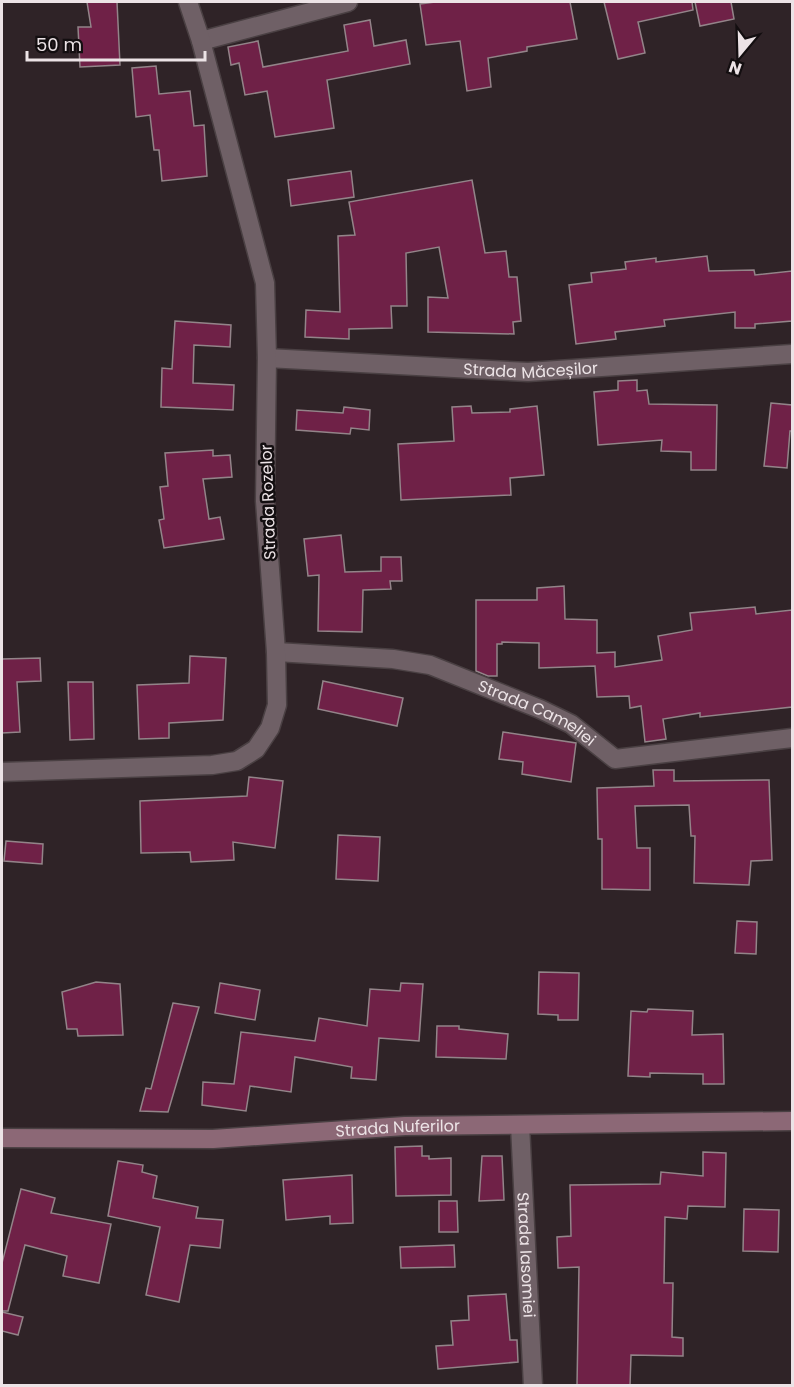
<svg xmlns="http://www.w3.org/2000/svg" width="794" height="1387" viewBox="0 0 794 1387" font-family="Poppins,sans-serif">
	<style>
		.building { fill: #6f2147; stroke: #938489; stroke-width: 1.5 }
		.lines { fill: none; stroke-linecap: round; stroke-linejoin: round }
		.street-casing { stroke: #4a4043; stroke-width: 21 }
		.secondary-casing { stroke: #4a4043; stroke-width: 21 }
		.street { stroke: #6f6066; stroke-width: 18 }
		.secondary { stroke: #8c6876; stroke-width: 18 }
		.labels { text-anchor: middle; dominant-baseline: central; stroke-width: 5; stroke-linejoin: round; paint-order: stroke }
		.street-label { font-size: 16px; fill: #ece3e6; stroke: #130e10 }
	</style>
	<rect width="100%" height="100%" fill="#2f2327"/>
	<!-- building -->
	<g class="building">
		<polygon points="87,2 117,2 120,65 80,67 78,27 91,27"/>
		<polygon points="435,2 570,2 577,39 527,47 527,51 488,58 491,87 467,91 460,41 426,45 420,4"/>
		<polygon points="604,2 692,2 693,10 638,22 645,53 618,59"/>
		<polygon points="695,2 731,2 734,19 700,26"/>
		<polygon points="370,20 374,46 406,40 410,64 327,80 334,128 275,137 267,91 245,95 239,63 231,65 228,47 258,41 263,67 348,51 344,25"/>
		<polygon points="156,66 159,94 190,91 194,126 204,125 207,176 162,181 159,150 154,150 150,115 136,117 132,68"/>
		<polygon points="351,171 354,197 291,206 288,180"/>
		<polygon points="472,180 485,253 506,251 509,277 517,277 521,321 513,322 514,334 428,332 428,297 448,298 439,247 406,253 407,306 391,306 392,328 349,329 349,339 305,337 306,310 340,312 338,236 355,235 349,202"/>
		<polygon points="707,256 709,271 754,270 755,275 792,271 792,321 755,324 755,328 735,328 735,312 664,320 665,326 615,332 616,339 576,344 569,285 592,282 591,273 626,269 625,262 656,258 656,262"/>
		<polygon points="175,321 231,325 230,347 194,345 193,383 234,385 233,410 161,407 162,368 172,369"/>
		<polygon points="637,380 637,391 647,390 649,404 717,405 716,470 691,470 691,452 661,451 662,440 598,445 594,392 618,390 618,381"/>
		<polygon points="771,403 792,405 792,431 790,431 787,468 764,466"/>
		<polygon points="471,406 472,413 510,412 510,409 537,406 544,475 510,478 511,495 401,500 398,444 454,441 452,407"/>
		<polygon points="344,407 370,410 369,430 351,428 350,434 296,430 297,410 343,413"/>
		<polygon points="213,450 213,456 230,455 232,477 203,479 209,519 220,517 224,539 164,548 159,520 164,519 160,487 168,486 165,453"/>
		<polygon points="341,535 345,572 381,571 381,557 401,557 402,581 390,581 391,589 363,590 362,632 318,631 319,575 308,576 304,539"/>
		<polygon points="564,586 565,619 597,620 597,653 615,652 615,667 662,660 658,636 692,630 690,613 755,607 756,614 792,610 792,707 700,717 700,713 663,719 666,739 645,742 641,706 630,708 629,696 597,697 595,666 539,668 539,643 502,642 502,644 497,644 497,676 488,676 476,671 476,600 537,600 537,588"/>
		<polygon points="190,656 226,658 223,720 169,723 169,738 139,739 137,685 189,683"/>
		<polygon points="40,658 41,681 17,682 20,732 2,733 2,659"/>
		<polygon points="323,681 403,698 397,726 318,709"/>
		<polygon points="68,682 93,682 94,739 70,740"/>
		<polygon points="503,732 576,743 571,782 522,774 523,762 499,759"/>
		<polygon points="653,770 674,770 674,781 769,780 772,860 751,861 749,885 694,883 695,836 691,836 689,805 635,806 637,848 650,848 650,890 602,889 602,839 598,839 597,788 654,786"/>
		<polygon points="249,777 283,781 275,848 233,842 234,860 191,862 190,852 141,853 140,801 247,796"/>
		<polygon points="338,835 380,837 378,881 336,879"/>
		<polygon points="6,841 43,844 42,864 4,861"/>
		<polygon points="737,921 757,922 756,954 735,953"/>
		<polygon points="539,972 579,973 578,1020 558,1020 558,1015 538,1014"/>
		<polygon points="96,982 120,984 123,1035 78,1036 77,1029 67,1029 62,992"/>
		<polygon points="220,983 260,990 255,1020 215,1013"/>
		<polygon points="401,983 423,984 419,1041 379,1038 376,1080 351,1078 352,1067 295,1057 291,1092 250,1086 246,1111 202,1105 203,1082 234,1084 241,1032 315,1041 319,1018 367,1026 370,989 400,991"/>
		<polygon points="173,1003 199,1007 168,1112 140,1111 146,1088 151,1089"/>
		<polygon points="648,1009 693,1011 692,1035 723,1034 724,1084 703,1084 703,1074 650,1073 650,1077 628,1076 631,1011 647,1012"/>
		<polygon points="437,1026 459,1026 459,1029 508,1034 506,1059 436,1057"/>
		<polygon points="422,1146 422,1156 429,1156 429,1159 451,1158 451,1195 396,1196 395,1147"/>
		<polygon points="703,1152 726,1153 725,1207 688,1206 687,1219 665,1217 664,1283 673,1283 672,1337 683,1338 683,1356 631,1355 630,1386 577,1386 579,1267 558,1268 557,1237 571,1236 570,1185 660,1184 661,1172 703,1176"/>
		<polygon points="482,1156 502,1156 504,1200 479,1201"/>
		<polygon points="118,1161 143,1165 142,1172 157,1176 153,1198 198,1207 196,1218 223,1220 220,1248 190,1245 179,1302 146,1295 160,1227 108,1216"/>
		<polygon points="352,1175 353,1223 330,1224 330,1216 286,1220 283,1180"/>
		<polygon points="21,1189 55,1198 51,1213 111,1224 99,1283 63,1276 67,1256 25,1245 8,1311 2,1311 2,1263"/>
		<polygon points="439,1201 457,1201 458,1232 439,1232"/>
		<polygon points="744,1209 779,1210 778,1252 743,1251"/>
		<polygon points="454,1245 455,1267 401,1268 400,1247"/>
		<polygon points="506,1294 510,1340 517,1340 518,1362 438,1369 436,1346 453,1345 451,1321 469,1320 468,1296"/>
		<polygon points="2,1312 23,1317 18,1335 2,1331"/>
	</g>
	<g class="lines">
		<!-- street casing -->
		<g class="street-casing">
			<g id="street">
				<polyline points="201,41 348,2"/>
				<path id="s1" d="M267,358L528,372L792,354"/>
				<path id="s2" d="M276,652L393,659L430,665L540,709L571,724L615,759L792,738"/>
				<polyline points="2,772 212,765 237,761 256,749 270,728 277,705 276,652 265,501 267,358 265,283 201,41 188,2"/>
				<path id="s3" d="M520,1125L533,1386"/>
			</g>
		</g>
		<!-- secondary casing -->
		<g class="secondary-casing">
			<g id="secondary">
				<path id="s4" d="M2,1138L213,1139L405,1126L792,1121"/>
			</g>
		</g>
		<!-- street -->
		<use href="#street" class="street"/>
		<!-- secondary -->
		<use href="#secondary" class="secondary"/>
	</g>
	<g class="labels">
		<!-- street labels -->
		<g class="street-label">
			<text stroke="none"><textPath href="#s1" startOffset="264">Strada Măceșilor</textPath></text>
			<text transform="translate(268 502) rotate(-92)">Strada Rozelor</text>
			<text stroke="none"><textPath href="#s2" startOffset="272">Strada Cameliei</textPath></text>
			<text stroke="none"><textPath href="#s4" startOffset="396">Strada Nuferilor</textPath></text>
			<text stroke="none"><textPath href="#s3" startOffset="130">Strada Iasomiei</textPath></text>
		</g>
	</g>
	<!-- border -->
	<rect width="794" height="1387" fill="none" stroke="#ece3e6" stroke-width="6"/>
	<!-- north arrow -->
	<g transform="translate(740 54) rotate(199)" stroke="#130e10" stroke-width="4.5" paint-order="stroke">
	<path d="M0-4.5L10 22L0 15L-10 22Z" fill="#ece3e6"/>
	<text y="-9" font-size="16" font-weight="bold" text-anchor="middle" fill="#ece3e6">N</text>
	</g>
	<!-- scale -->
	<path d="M27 51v9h178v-9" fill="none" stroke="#ece3e6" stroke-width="3"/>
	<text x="36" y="51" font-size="18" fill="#ece3e6" stroke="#130e10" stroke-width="4.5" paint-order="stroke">50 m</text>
</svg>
